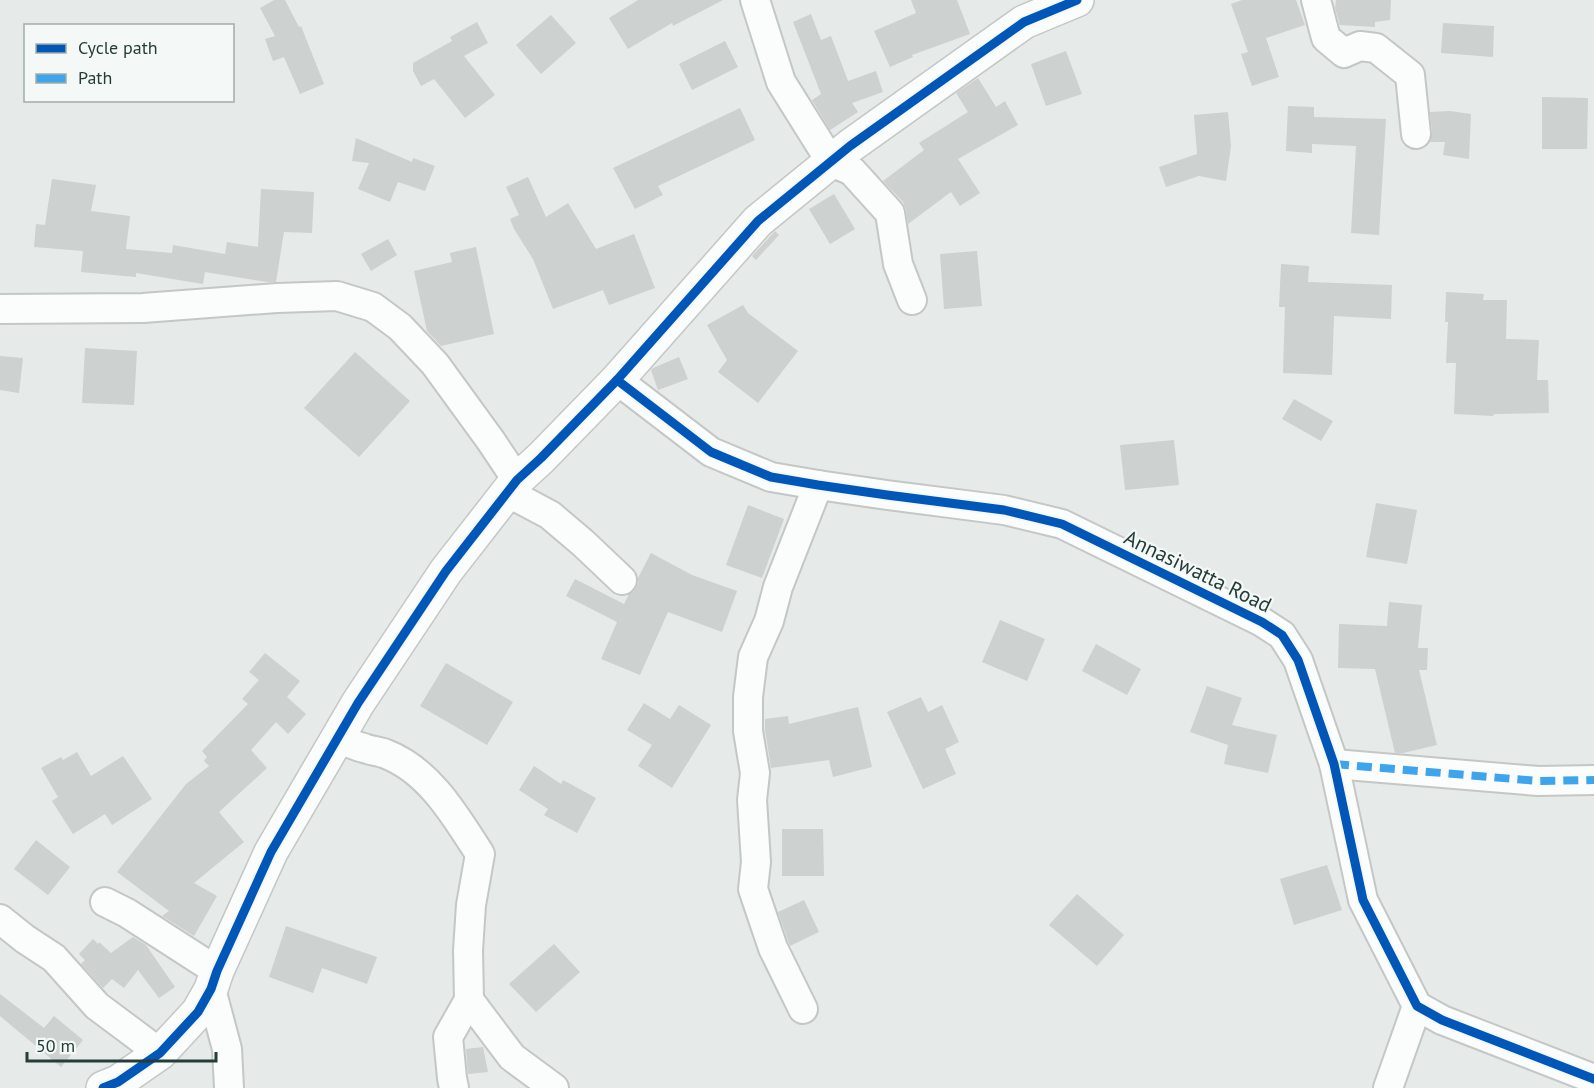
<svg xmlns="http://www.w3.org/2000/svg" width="1594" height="1088" viewBox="0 0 1594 1088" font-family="'PT Sans',sans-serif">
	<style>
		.building { fill: #cdd1d0 }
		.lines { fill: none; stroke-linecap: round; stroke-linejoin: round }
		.street-casing { stroke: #c3c7c5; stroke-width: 32 }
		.secondary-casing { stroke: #c2c8c6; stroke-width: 36 }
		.street { stroke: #fbfcfc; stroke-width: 28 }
		.secondary { stroke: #fbfcfc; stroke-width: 33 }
		.quiet { stroke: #3ea4ec; stroke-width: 8; stroke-dasharray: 15 8; stroke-linecap: butt }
		.cycleway-casing { stroke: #f4f9f7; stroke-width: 13 }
		.cycleway { stroke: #0057b8; stroke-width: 9 }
		.labels { text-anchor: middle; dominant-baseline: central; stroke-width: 4.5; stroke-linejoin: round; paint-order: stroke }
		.street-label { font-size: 21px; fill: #253c38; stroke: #f4f9f7 }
	</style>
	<rect width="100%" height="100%" fill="#e6eae8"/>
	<!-- building -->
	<g class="building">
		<polygon points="274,0 285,0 299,27 301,26 324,84 300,94 284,57 273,61 265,39 275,36 260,8"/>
		<polygon points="638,0 723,0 673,26 672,23 628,49 609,18"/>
		<polygon points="911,0 957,0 970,34 912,55 913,57 890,67 874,31 916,13"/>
		<polygon points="1242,0 1296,0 1305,25 1266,38 1279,77 1252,86 1241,54 1248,52 1231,4"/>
		<polygon points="1336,0 1391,0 1390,20 1375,22 1375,27 1340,25 1335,8"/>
		<polygon points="811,14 821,40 831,36 848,81 876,71 883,92 852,103 858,112 830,130 812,100 821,94 793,22"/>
		<polygon points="551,15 576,43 541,74 516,45"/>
		<polygon points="477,22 488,43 464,56 495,95 465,118 434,79 421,86 413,71 413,63 452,41 450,37"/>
		<polygon points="1443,23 1494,26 1493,57 1441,53"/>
		<polygon points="725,41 738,67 692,90 679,64"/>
		<polygon points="1066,51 1082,94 1046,106 1031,64"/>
		<polygon points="978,78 996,107 1005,101 1018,125 958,159 980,193 960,206 951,192 908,224 906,210 903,202 883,181 924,150 919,143 968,112 956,93"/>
		<polygon points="1542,97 1588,98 1587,149 1542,149"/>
		<polygon points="1288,106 1314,107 1314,117 1386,119 1379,235 1351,233 1356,146 1312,144 1312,153 1286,151"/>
		<polygon points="740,108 755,140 658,186 663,195 635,209 613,168"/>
		<polygon points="1450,111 1471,114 1469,159 1443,155 1445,142 1430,142 1432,132 1430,112"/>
		<polygon points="1228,112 1231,146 1226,181 1199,176 1166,187 1159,167 1197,154 1194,115"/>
		<polygon points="356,138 412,162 413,158 435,166 425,191 398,182 390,202 358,189 369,163 352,161"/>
		<polygon points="528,177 546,217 568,203 596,249 634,234 655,288 609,305 603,290 553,309 533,259 514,229 510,219 519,215 506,187"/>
		<polygon points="52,179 96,185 91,211 130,216 126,249 172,253 173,245 225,254 227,242 258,247 261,189 314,192 312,233 284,232 276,282 267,282 205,272 203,284 136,273 136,277 81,272 83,251 34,247 36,224 45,225"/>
		<polygon points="834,194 855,229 830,244 809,209"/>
		<polygon points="775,231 779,235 756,260 752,256"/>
		<polygon points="388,239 397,255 371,271 361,254"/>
		<polygon points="476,247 494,334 441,346 427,331 414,271 452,262 450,253"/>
		<polygon points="977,251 982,306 944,309 940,254"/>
		<polygon points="1281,264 1309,266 1308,282 1392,285 1391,319 1334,316 1332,375 1283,373 1285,307 1279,307"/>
		<polygon points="1446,292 1484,294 1483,300 1507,300 1506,339 1539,340 1537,380 1548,380 1549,413 1494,414 1493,416 1454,414 1456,363 1446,363 1448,322 1445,322"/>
		<polygon points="743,305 748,313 798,351 758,403 718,372 727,360 707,325"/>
		<polygon points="85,348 137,351 134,405 82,403"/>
		<polygon points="355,352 410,401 359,457 304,408"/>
		<polygon points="0,356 23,358 19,393 0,390"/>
		<polygon points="679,357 688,379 658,390 651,370 653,368"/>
		<polygon points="1294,399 1333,421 1321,441 1282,419"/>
		<polygon points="1174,440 1179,485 1125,490 1120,445"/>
		<polygon points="1376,503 1417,510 1407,564 1366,557"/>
		<polygon points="748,505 784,519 762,578 726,565"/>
		<polygon points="651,553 692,575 737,591 722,632 668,612 640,675 601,659 617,622 566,596 575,579 624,604 629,594 634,591 638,584 638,578"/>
		<polygon points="1389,602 1422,605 1418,648 1428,648 1427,670 1419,670 1437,745 1403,753 1395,753 1375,669 1338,668 1339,624 1387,626"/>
		<polygon points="1000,620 1045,639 1027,681 982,662"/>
		<polygon points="1096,644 1141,669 1127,695 1082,671"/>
		<polygon points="265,653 300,681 287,697 306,714 288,734 276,722 251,750 267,768 219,812 244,842 194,883 217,896 194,936 162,916 169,911 117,872 186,784 209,766 204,761 207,757 202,751 248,704 242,699 259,680 249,672"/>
		<polygon points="446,663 513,702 487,745 420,706"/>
		<polygon points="1207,686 1242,698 1232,725 1277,735 1268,773 1224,764 1228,745 1190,732"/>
		<polygon points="921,697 928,712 942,705 959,742 945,749 956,774 923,789 887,712"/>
		<polygon points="644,703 670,719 679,705 711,725 672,788 638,766 652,745 627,730"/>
		<polygon points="858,707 872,767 833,777 829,760 771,768 765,730 765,719 788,716 789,724"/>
		<polygon points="77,752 91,776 123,756 152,799 112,825 105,814 73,834 52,801 58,797 41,768 61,757 63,760"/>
		<polygon points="534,766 561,784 563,780 596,798 577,833 544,815 548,809 519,790"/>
		<polygon points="782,829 823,829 824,876 782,876"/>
		<polygon points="36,840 70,867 48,895 14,869"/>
		<polygon points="1327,865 1342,910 1294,925 1280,879"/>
		<polygon points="1077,894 1124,935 1097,966 1049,925"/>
		<polygon points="804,900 819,932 790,946 778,912"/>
		<polygon points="286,926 377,957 367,984 322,968 313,993 269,977"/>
		<polygon points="133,937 146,945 175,987 159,998 138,970 124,988 112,979 103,988 81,964 85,960 79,954 93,939 98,944 99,942 111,953"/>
		<polygon points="554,944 580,972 536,1012 509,984"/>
		<polygon points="0,994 44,1028 54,1016 83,1040 61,1067 0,1016"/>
		<polygon points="483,1047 488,1072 468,1074 466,1049"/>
	</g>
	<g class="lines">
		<!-- street casing -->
		<g class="street-casing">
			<g id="street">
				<polyline points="755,0 781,82 831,162 852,171 890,213 898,264 912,300"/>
				<polyline points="1316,0 1326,38 1344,53 1360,46 1376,48 1410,75 1416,134"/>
				<polyline points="0,309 143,308 277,298 337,296 373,307 400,327 435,364 491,441 517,480"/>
				<polyline points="617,380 711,452 771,477 818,485 887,495 1004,510 1062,524 1262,622 1282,635 1298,660 1334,764 1363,900 1417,1006 1442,1020 1594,1079"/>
				<polyline points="507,492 550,515 583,543 622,580"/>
				<path d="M338,738C346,741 355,746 364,748C371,751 379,751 386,754C430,771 456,817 480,854L471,905L468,950L469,1000L512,1057L554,1088"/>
				<polyline points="1334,764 1538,781 1594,780"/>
				<polyline points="105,902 127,913 217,971"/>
				<polyline points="0,919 25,939 54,958 97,1006 160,1053"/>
				<polyline points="211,989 227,1049 229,1088"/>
				<polyline points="803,1009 773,948 753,889 756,862 752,800 755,773 748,731 748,697 753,657 769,621 778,587 818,485"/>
				<polyline points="454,1088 452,1078 448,1037 469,1000"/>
				<polyline points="1388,1088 1417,1006"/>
			</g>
		</g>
		<!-- secondary casing -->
		<g class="secondary-casing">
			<polyline id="secondary" points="103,1088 118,1082 160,1053 198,1012 211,989 217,971 271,852 358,703 446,571 517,480 541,458 617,380 758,221 850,146 1024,22 1077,0"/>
		</g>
		<!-- street -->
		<use href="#street" class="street"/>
		<!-- secondary -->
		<use href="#secondary" class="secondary"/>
		<!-- quiet -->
		<polyline class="quiet" points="1334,764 1538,781 1594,780"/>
		<!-- cycleway casing -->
		<g class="cycleway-casing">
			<g id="cycleway">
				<polyline points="617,380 711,452 771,477 818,485 887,495 1004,510 1062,524 1262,622 1282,635 1298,660 1334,764 1363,900 1417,1006 1442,1020 1594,1079"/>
				<polyline points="103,1088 118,1082 160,1053 198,1012 211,989 217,971 271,852 358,703 446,571 517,480 541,458 617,380 758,221 850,146 1024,22 1077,0"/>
			</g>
		</g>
		<!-- cycleway -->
		<use href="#cycleway" class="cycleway"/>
	</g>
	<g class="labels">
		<!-- street labels -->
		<g class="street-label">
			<text transform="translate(1198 571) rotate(26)">Annasiwatta Road</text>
		</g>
	</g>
	<!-- legend -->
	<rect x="24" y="24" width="210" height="78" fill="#f4f9f7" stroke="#a1adab" stroke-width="1.5"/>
	<rect x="36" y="44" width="30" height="9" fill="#0057b8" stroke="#a1adab" stroke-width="1.5"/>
	<text x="78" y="54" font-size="18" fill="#253c38">Cycle path</text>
	<rect x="36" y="74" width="30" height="9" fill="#3ea4ec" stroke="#a1adab" stroke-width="1.5"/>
	<text x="78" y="84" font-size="18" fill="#253c38">Path</text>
	<!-- scale -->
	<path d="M27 1052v9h189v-9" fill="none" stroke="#253c38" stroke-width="3"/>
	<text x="36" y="1052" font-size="18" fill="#253c38" stroke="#f4f9f7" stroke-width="4.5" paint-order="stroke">50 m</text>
</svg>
